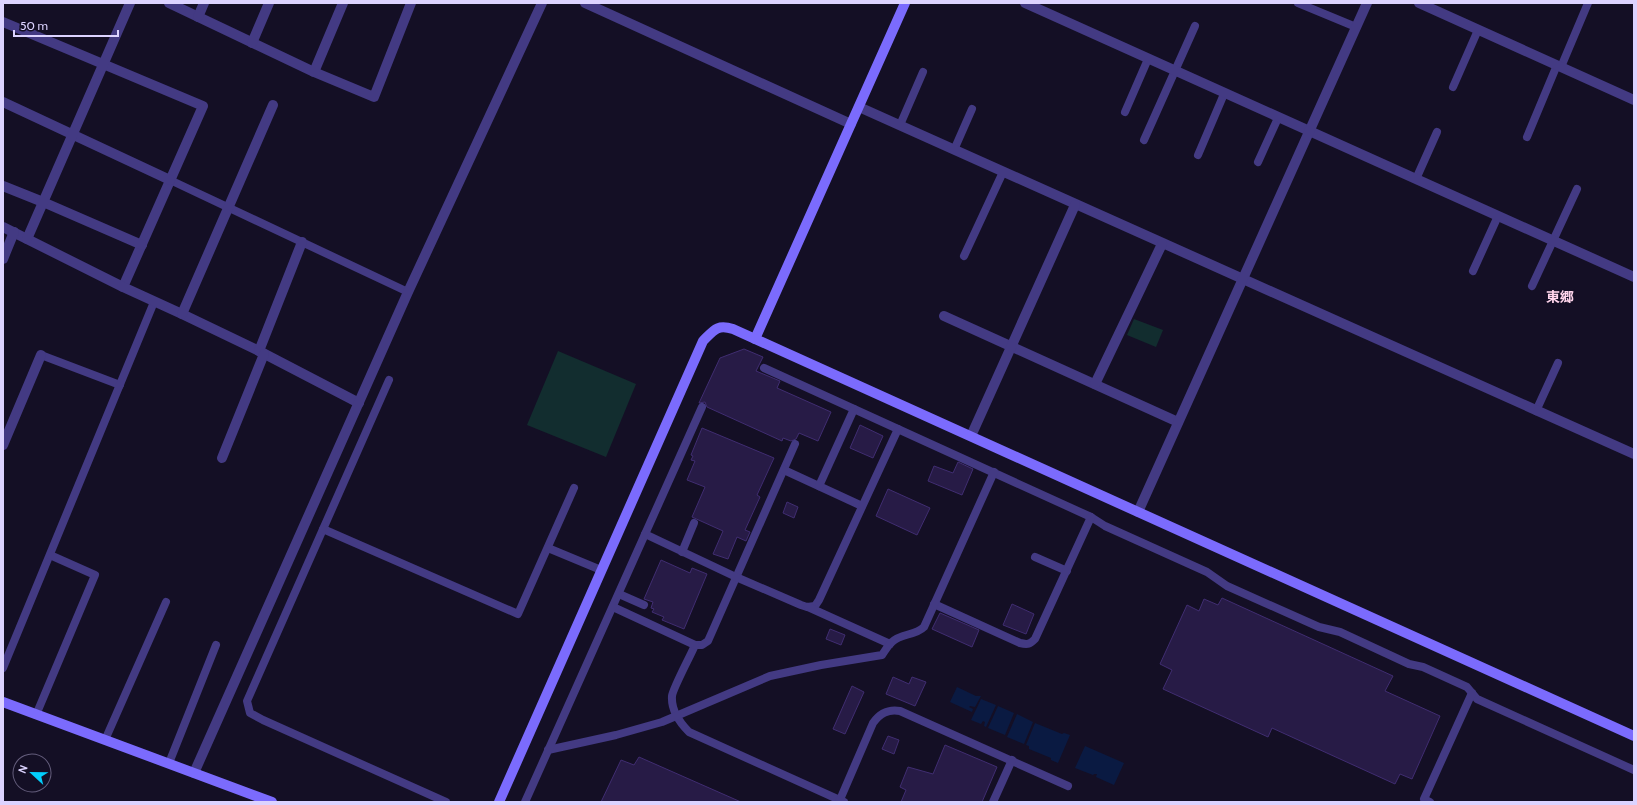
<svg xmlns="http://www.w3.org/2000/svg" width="1637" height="805" viewBox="0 0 1637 805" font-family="Cabin,'Noto Sans JP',sans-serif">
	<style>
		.green { fill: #122d2f }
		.water { fill: #0a1a42 }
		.building { fill: #271b46; stroke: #402d71 }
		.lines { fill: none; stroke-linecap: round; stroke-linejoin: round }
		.lane { stroke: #433a83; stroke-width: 8 }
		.street { stroke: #433a83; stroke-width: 10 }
		.secondary { stroke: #7b6bfd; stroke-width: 10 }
		.labels { text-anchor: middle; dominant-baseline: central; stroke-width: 3.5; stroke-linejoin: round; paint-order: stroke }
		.quarter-label { font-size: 14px; font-weight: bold; fill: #ffd5ec; stroke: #140f25 }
	</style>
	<rect width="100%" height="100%" fill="#140f25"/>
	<!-- green -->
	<g class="green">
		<polygon points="1134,319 1163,330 1156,347 1127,335"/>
		<polygon points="558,351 636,384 606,457 527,425"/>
	</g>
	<!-- water -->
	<g class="water">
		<polygon points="957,687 976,696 981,696 975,707 970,706 969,707 973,709 972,712 950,702"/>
		<polygon points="981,699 996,705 986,727 984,726 985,722 983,721 981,724 971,720"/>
		<polygon points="998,706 1014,713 1005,735 988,728"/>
		<polygon points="1017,714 1033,722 1024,744 1007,737"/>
		<polygon points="1035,723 1062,734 1064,733 1070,735 1058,763 1051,760 1051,758 1029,749 1029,746 1026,745"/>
		<polygon points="1085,746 1124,763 1114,785 1096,777 1097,774 1094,774 1093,775 1075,768"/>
	</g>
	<!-- building -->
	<g class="building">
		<polygon points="744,349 763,357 756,371 780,381 777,388 831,412 818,441 799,433 796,439 791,441 783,438 782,441 707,407 705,402 699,403 720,358"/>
		<polygon points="860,425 883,436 873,458 850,448"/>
		<polygon points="702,428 774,458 757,495 760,497 745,530 750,532 746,541 737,537 728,559 713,554 723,531 692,517 705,487 687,480 695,461 691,460 693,456 691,455"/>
		<polygon points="958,462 973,469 962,495 928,481 934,466 953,473"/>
		<polygon points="888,489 930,508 917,535 876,516"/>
		<polygon points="787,502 798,507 794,518 783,513"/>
		<polygon points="661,560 690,573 692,568 707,574 684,629 662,620 664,617 652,612 654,609 651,608 653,602 644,599"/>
		<polygon points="1222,598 1393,676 1385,691 1440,716 1412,779 1400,774 1395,784 1272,728 1268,737 1163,689 1172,670 1160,664 1187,605 1199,611 1204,599 1218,605"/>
		<polygon points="1012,604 1034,614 1026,634 1003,625"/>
		<polygon points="940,613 979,630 972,647 932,629"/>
		<polygon points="830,629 845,635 841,645 826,639"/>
		<polygon points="893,677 909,684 912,677 926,682 915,706 886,694"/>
		<polygon points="852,686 864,692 845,734 833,729"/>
		<polygon points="888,736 899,740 894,754 882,749"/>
		<polygon points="945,745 997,767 982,802 901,802 906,790 900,787 908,767 933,774"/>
		<polygon points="639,757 741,802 601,802 621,760 634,765"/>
	</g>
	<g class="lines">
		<!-- lane -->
		<g class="lane">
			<polyline points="1298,3 1356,27"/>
			<polyline points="1561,67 1588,3"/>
			<polyline points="1453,87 1478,30"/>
			<polyline points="1125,112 1148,59"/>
			<polyline points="900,125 923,72"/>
			<polyline points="1527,137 1557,65"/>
			<polyline points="1144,140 1195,26"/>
			<polyline points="954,150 972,109"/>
			<polyline points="1198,155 1224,94"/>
			<polyline points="1258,162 1278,118"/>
			<polyline points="1416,179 1437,132"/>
			<polyline points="170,180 408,292"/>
			<polyline points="964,256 1003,172"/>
			<polyline points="1473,271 1498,216"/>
			<polyline points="1532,286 1577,189"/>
			<polyline points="41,355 120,385"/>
			<polyline points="764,368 1091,517 1105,526 1207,572 1227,586 1319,627 1340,632 1409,664 1423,667 1467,687 1477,699 1634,770"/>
			<polyline points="389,380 247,701 250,713 263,720 446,802"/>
			<polyline points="1536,411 1558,363"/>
			<path d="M795,444L708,641L702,645H695C691,655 673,688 672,696C671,710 680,723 689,732L844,802"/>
			<polyline points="784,470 862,506"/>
			<polyline points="819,486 854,409"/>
			<polyline points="323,529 518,614 574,488"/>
			<polyline points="645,534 736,577 801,605 807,607 815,606 819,600 898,429"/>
			<polyline points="548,548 601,570"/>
			<polyline points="682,552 694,523"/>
			<polyline points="1035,557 1067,571"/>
			<polyline points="619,594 644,605"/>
			<path d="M934,604L1020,643C1028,645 1030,644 1035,639L1091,517"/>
			<polyline points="613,607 695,645"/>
			<polyline points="808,607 890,644"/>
			<polyline points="3,668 154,302"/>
			<polyline points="36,715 95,575 50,555"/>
			<polyline points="105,740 166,602"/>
			<path d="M548,750L616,735L662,722L770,676L821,665L882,655C885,651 888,645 892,642C901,633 915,636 924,627L994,472"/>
			<polyline points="169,763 216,645"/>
			<polyline points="525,802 702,407"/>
			<path d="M839,802L873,723C880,713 888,709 900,711L1068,786"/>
			<polyline points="993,802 1012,760"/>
			<polyline points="1430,802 1424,799 1472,693"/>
		</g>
		<!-- street -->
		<g class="street">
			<polyline points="169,3 314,72 374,97 411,3"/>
			<polyline points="585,3 851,124"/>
			<polyline points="1025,3 1634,277"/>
			<polyline points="1419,3 1634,100"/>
			<polyline points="198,17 204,3"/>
			<polyline points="3,22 203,106 123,287"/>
			<polyline points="252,43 269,3"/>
			<polyline points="314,72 343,3"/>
			<polyline points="3,102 170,180"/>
			<polyline points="859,107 1634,454"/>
			<polyline points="3,186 43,202 142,245"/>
			<polyline points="3,227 123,287 182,314 259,351 359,403"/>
			<polyline points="27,239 130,3"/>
			<polyline points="3,259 14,232"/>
			<polyline points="182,314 273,105"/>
			<polyline points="944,316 1178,422"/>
			<polyline points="259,351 302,242"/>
			<polyline points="1095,384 1162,244"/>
			<polyline points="971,436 1075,205"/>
			<polyline points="3,445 41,355"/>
			<polyline points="222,458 264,354"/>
			<path d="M1138,512C1214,342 1291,173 1367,3"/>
			<polyline points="194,773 408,292 542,3"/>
		</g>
		<!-- secondary -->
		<g class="secondary">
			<polyline points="755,339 905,3"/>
			<polyline points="3,702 272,802"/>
			<path d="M499,802L703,341C714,330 717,324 733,329L1634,736"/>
		</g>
	</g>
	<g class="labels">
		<!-- quarter labels -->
		<g class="quarter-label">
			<text x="1560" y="297">東郷</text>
		</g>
	</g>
	<!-- border -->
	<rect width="1637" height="805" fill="none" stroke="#dcd3ff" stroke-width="8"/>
	<!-- north arrow -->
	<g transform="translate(32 773) rotate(292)"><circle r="19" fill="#140f25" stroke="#645d7c"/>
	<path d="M0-3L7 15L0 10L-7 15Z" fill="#03cefb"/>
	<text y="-6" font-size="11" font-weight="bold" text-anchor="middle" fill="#dcd3ff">N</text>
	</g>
	<!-- scale -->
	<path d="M14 30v6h104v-6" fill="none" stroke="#dcd3ff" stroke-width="2"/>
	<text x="20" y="30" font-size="12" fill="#dcd3ff" stroke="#140f25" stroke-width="3" paint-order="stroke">50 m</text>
</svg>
